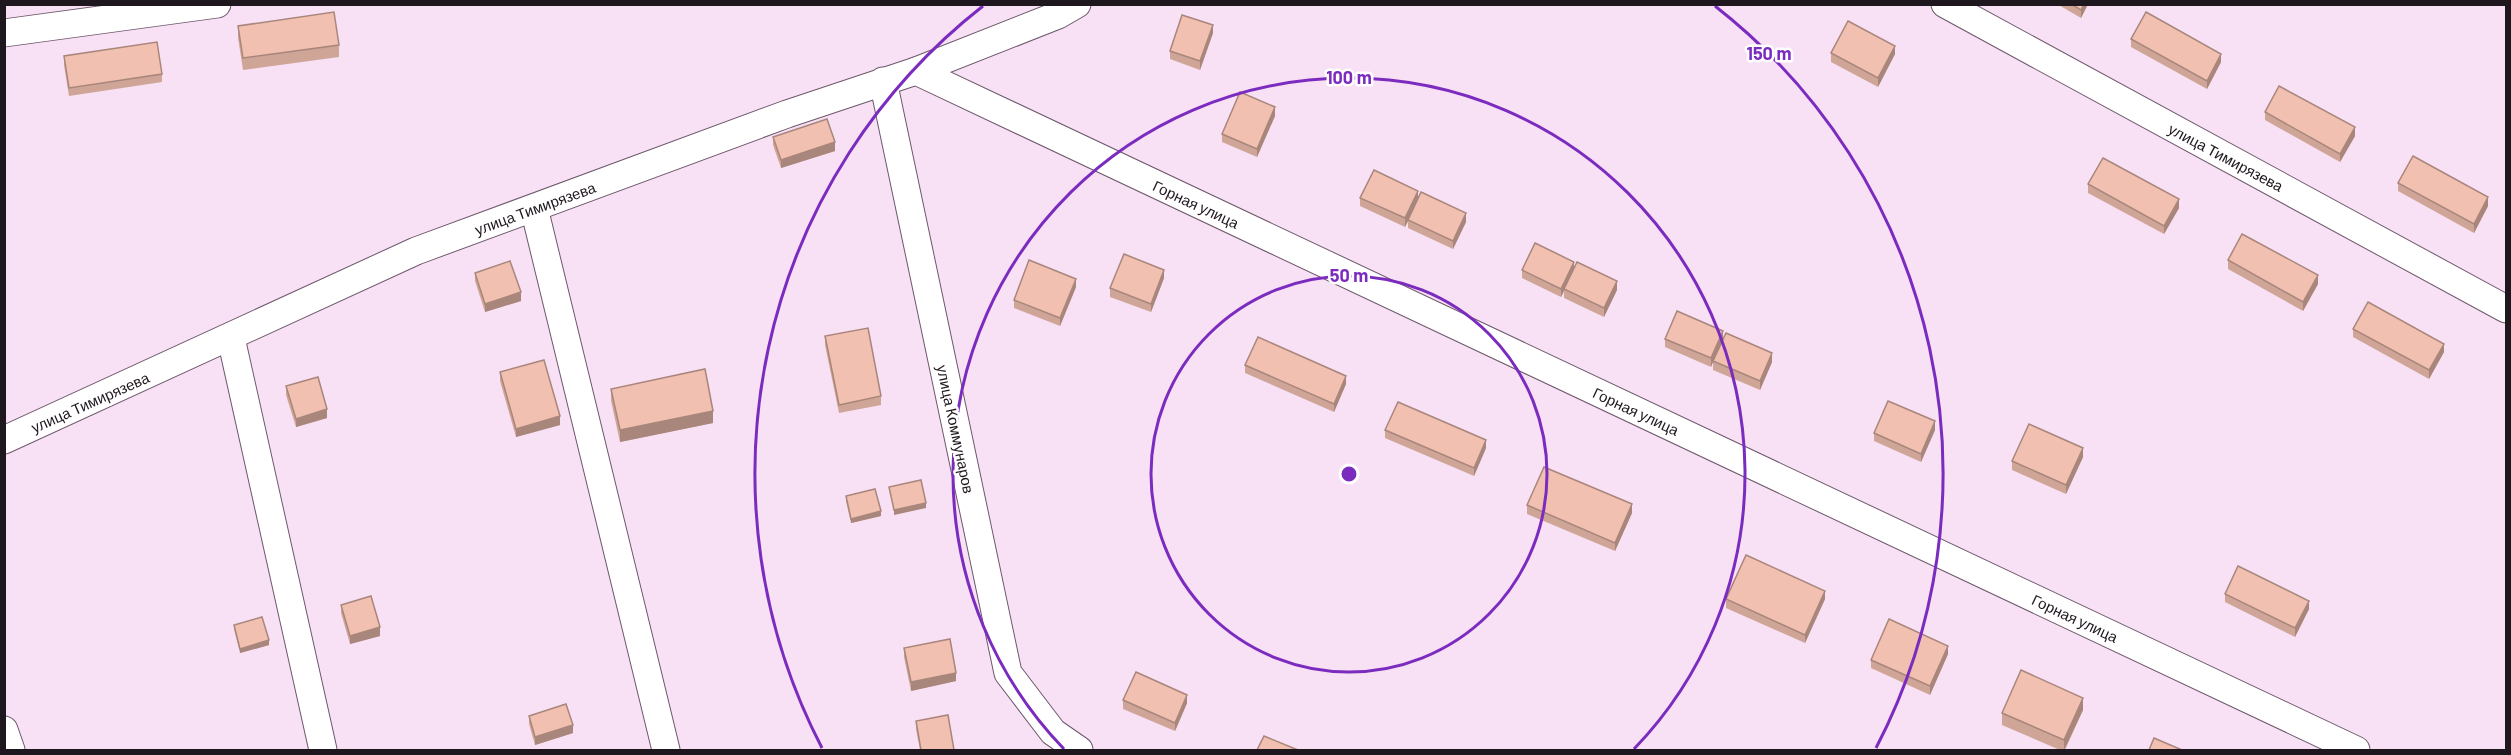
<svg xmlns="http://www.w3.org/2000/svg" width="2511" height="755" viewBox="0 0 2511 755" font-family="Barlow,sans-serif">
	<style>
		.lines { fill: none; stroke-linecap: round; stroke-linejoin: round }
		.minor-casing { stroke: #6d586b; stroke-width: 29 }
		.minor { stroke: #fff; stroke-width: 27 }
		.wall { fill: #cfa598 }
		.shaded-wall { fill: #a9867c }
		.building { fill: #f1c0b1; stroke: #a9867c; stroke-width: 1.5 }
		.ring { fill: none; stroke: #7b2cbf; stroke-width: 3 }
		.labels { text-anchor: middle; dominant-baseline: central; stroke-width: 5; stroke-linejoin: round; paint-order: stroke }
		.street-label { font-size: 15px; fill: #1f171e; stroke: #fff }
		.centre { fill: #7b2cbf; stroke: #fff; stroke-width: 3 }
		.ring-label { font-size: 18px; text-anchor: middle; font-weight: bold; fill: #7b2cbf; stroke: #fff; stroke-width: 5; stroke-linejoin: round; paint-order: stroke }
	</style>
	<rect width="100%" height="100%" fill="#f8e0f5"/>
	<g class="lines">
		<!-- minor casing -->
		<g class="minor-casing">
			<g id="minor">
				<polyline points="1945,4 2506,309"/>
				<polyline points="4,33 217,4"/>
				<polyline points="916,71 2356,750"/>
				<polyline points="883,81 1008,673 1053,732 1079,750"/>
				<polyline points="534,208 666,750"/>
				<polyline points="231,338 323,750"/>
				<polyline points="4,440 416,251 787,114 916,71 1058,15 1077,4"/>
				<polyline points="4,730 11,750"/>
			</g>
		</g>
		<!-- minor -->
		<use href="#minor" class="minor"/>
	</g>
	<!-- wall -->
	<g class="wall">
		<polygon points="2057,4 2088,4 2081,18"/>
		<polygon points="238,26 339,45 339,57 243,70 238,38"/>
		<polygon points="1213,33 1200,70 1170,59 1170,51"/>
		<polygon points="2131,39 2221,62 2207,89 2131,47"/>
		<polygon points="1831,53 1895,54 1878,87 1831,62"/>
		<polygon points="64,56 162,74 162,82 69,96 64,65"/>
		<polygon points="2265,112 2355,136 2340,162 2265,120"/>
		<polygon points="1275,116 1257,157 1222,142 1222,134"/>
		<polygon points="773,137 835,151 781,168 773,145"/>
		<polygon points="2398,183 2488,206 2474,233 2398,191"/>
		<polygon points="2088,184 2179,208 2164,234 2088,193"/>
		<polygon points="1418,197 1466,222 1453,249 1408,228 1408,222 1405,227 1360,206 1360,198"/>
		<polygon points="2228,260 2318,284 2303,311 2228,269"/>
		<polygon points="1574,269 1617,290 1604,317 1564,298 1564,291 1561,297 1522,278 1522,270"/>
		<polygon points="475,273 521,301 485,312 475,281"/>
		<polygon points="1164,278 1151,312 1110,297 1110,288"/>
		<polygon points="1076,287 1060,326 1014,308 1014,300"/>
		<polygon points="2353,329 2444,352 2429,379 2353,337"/>
		<polygon points="825,336 881,396 881,405 839,413 825,345"/>
		<polygon points="1665,339 1723,339 1772,362 1760,390 1713,370 1713,361 1711,367 1665,347"/>
		<polygon points="1245,365 1346,384 1334,412 1245,373"/>
		<polygon points="500,372 560,425 516,437 500,381"/>
		<polygon points="286,386 327,418 296,427 286,395"/>
		<polygon points="611,389 713,423 620,442 611,401"/>
		<polygon points="1385,430 1486,448 1474,476 1385,438"/>
		<polygon points="1935,430 1921,462 1874,441 1874,433"/>
		<polygon points="2083,457 2066,494 2012,470 2012,461"/>
		<polygon points="846,496 881,516 851,523 846,501"/>
		<polygon points="1527,505 1632,513 1615,551 1527,514"/>
		<polygon points="2225,594 2309,609 2295,637 2225,602"/>
		<polygon points="1726,599 1825,599 1805,643 1726,608"/>
		<polygon points="341,605 380,636 350,644 341,613"/>
		<polygon points="234,625 269,645 240,653 234,629"/>
		<polygon points="904,648 956,681 911,691 904,657"/>
		<polygon points="1948,654 1930,695 1871,668 1871,660"/>
		<polygon points="1123,700 1187,703 1175,731 1123,709"/>
		<polygon points="2083,710 2065,750 2060,750 2002,725 2002,713"/>
		<polygon points="529,716 573,733 535,745 529,724"/>
		<polygon points="916,721 954,750 920,750 916,729"/>
	</g>
	<!-- shaded-wall -->
	<g class="shaded-wall">
		<polygon points="2084,4 2088,4 2081,18 2081,10"/>
		<polygon points="1213,25 1213,33 1200,70 1200,61"/>
		<polygon points="1895,46 1895,54 1878,87 1878,78"/>
		<polygon points="2221,54 2221,62 2207,89 2207,81"/>
		<polygon points="1275,107 1275,116 1257,157 1257,149"/>
		<polygon points="2355,127 2355,136 2340,162 2340,154"/>
		<polygon points="835,142 835,151 781,168 781,160"/>
		<polygon points="1418,191 1418,199 1408,220 1405,227 1405,218"/>
		<polygon points="2488,197 2488,206 2474,233 2474,224"/>
		<polygon points="2179,199 2179,208 2164,234 2164,226"/>
		<polygon points="1466,213 1466,222 1453,249 1453,241"/>
		<polygon points="1574,262 1574,270 1561,297 1561,289"/>
		<polygon points="1164,270 1164,278 1151,312 1151,304"/>
		<polygon points="2318,275 2318,284 2303,311 2303,302"/>
		<polygon points="1076,279 1076,287 1060,326 1060,318"/>
		<polygon points="1617,281 1617,290 1604,317 1604,308"/>
		<polygon points="521,292 521,301 485,312 485,304"/>
		<polygon points="1723,331 1723,339 1711,367 1711,358"/>
		<polygon points="2444,344 2444,352 2429,379 2429,370"/>
		<polygon points="1772,353 1772,362 1760,390 1760,381"/>
		<polygon points="1346,376 1346,384 1334,412 1334,404"/>
		<polygon points="327,409 327,418 296,427 296,419"/>
		<polygon points="713,411 713,423 620,442 620,430"/>
		<polygon points="560,416 560,425 516,437 516,429"/>
		<polygon points="1935,421 1935,430 1921,462 1921,454"/>
		<polygon points="1486,440 1486,448 1474,476 1474,468"/>
		<polygon points="2083,448 2083,457 2066,494 2066,485"/>
		<polygon points="926,503 926,508 894,515 894,510"/>
		<polygon points="1632,504 1632,513 1615,551 1615,543"/>
		<polygon points="881,511 881,516 851,523 851,519"/>
		<polygon points="1825,591 1825,599 1805,643 1805,635"/>
		<polygon points="2309,601 2309,609 2295,637 2295,628"/>
		<polygon points="380,627 380,636 350,644 350,636"/>
		<polygon points="269,640 269,645 240,653 240,649"/>
		<polygon points="1948,646 1948,654 1930,695 1930,686"/>
		<polygon points="956,673 956,681 911,691 911,682"/>
		<polygon points="1187,695 1187,703 1175,731 1175,723"/>
		<polygon points="2083,698 2083,710 2064,750 2064,740"/>
		<polygon points="573,725 573,733 535,745 535,737"/>
	</g>
	<!-- building -->
	<g class="building">
		<polygon points="2071,4 2084,4 2081,10"/>
		<polygon points="334,12 339,45 243,58 238,26"/>
		<polygon points="2146,12 2221,54 2207,81 2131,39"/>
		<polygon points="1182,15 1213,25 1200,61 1170,51"/>
		<polygon points="1848,21 1895,46 1878,78 1831,53"/>
		<polygon points="157,42 162,74 69,88 64,56"/>
		<polygon points="2279,86 2355,127 2340,154 2265,112"/>
		<polygon points="1240,92 1275,107 1257,149 1222,134"/>
		<polygon points="827,119 835,142 781,160 773,137"/>
		<polygon points="2413,156 2488,197 2474,224 2398,183"/>
		<polygon points="2103,158 2179,199 2164,226 2088,184"/>
		<polygon points="1374,170 1418,191 1405,218 1360,198"/>
		<polygon points="1421,192 1466,213 1453,241 1408,220"/>
		<polygon points="2242,234 2318,275 2303,302 2228,260"/>
		<polygon points="1535,243 1574,262 1561,289 1522,270"/>
		<polygon points="1124,254 1164,270 1151,304 1110,288"/>
		<polygon points="1029,260 1076,279 1060,318 1014,300"/>
		<polygon points="510,261 521,292 485,304 475,273"/>
		<polygon points="1577,262 1617,281 1604,308 1564,289"/>
		<polygon points="2368,302 2444,344 2429,370 2353,329"/>
		<polygon points="1677,311 1723,331 1711,358 1665,339"/>
		<polygon points="868,328 881,396 839,405 825,336"/>
		<polygon points="1726,333 1772,353 1760,381 1713,361"/>
		<polygon points="1258,337 1346,376 1334,404 1245,365"/>
		<polygon points="544,360 560,416 516,429 500,372"/>
		<polygon points="705,369 713,411 620,430 611,389"/>
		<polygon points="318,377 327,409 296,419 286,386"/>
		<polygon points="1888,401 1935,421 1921,454 1874,433"/>
		<polygon points="1398,402 1486,440 1474,468 1385,430"/>
		<polygon points="2029,424 2083,448 2066,485 2012,461"/>
		<polygon points="1544,467 1632,504 1615,543 1527,505"/>
		<polygon points="921,480 926,503 894,510 889,487"/>
		<polygon points="875,489 881,511 851,519 846,496"/>
		<polygon points="1746,555 1825,591 1805,635 1726,599"/>
		<polygon points="2238,566 2309,601 2295,628 2225,594"/>
		<polygon points="371,596 380,627 350,636 341,605"/>
		<polygon points="262,617 269,640 240,649 234,625"/>
		<polygon points="1889,619 1948,646 1930,686 1871,660"/>
		<polygon points="950,639 956,673 911,682 904,648"/>
		<polygon points="2021,670 2083,698 2064,740 2002,713"/>
		<polygon points="1136,672 1187,695 1175,723 1123,700"/>
		<polygon points="566,704 573,725 535,737 529,716"/>
		<polygon points="948,715 954,750 921,750 916,721"/>
		<polygon points="1264,736 1298,750 1257,750"/>
		<polygon points="2154,738 2182,750 2149,750"/>
	</g>
	<!-- distance rings -->
	<g class="ring">
		<circle cx="1349" cy="474" r="198"/>
		<path d="M1064 749A396 396 0 1 1 1634 749"/>
		<path d="M822 748A594 594 0 0 1 983 6M1715 6A594 594 0 0 1 1876 748"/>
	</g>
	<g class="labels">
		<!-- street labels -->
		<g class="street-label">
			<text transform="translate(2226 157) rotate(28)">улица Тимирязева</text>
			<text transform="translate(1196 204) rotate(25)">Горная улица</text>
			<text transform="translate(535 208) rotate(-20)">улица Тимирязева</text>
			<text transform="translate(90 402) rotate(-24)">улица Тимирязева</text>
			<text transform="translate(1636 411) rotate(25)">Горная улица</text>
			<text transform="translate(956 429) rotate(78)">улица Коммунаров</text>
			<text transform="translate(2075 618) rotate(25)">Горная улица</text>
		</g>
	</g>
	<circle cx="1349" cy="474" r="9" class="centre"/>
	<g class="ring-label">
		<text x="1769" y="60">150 m</text>
		<text x="1349" y="84">100 m</text>
		<text x="1349" y="282">50 m</text>
	</g>
	<!-- border -->
	<rect width="2511" height="755" fill="none" stroke="#1f171e" stroke-width="12"/>
</svg>
